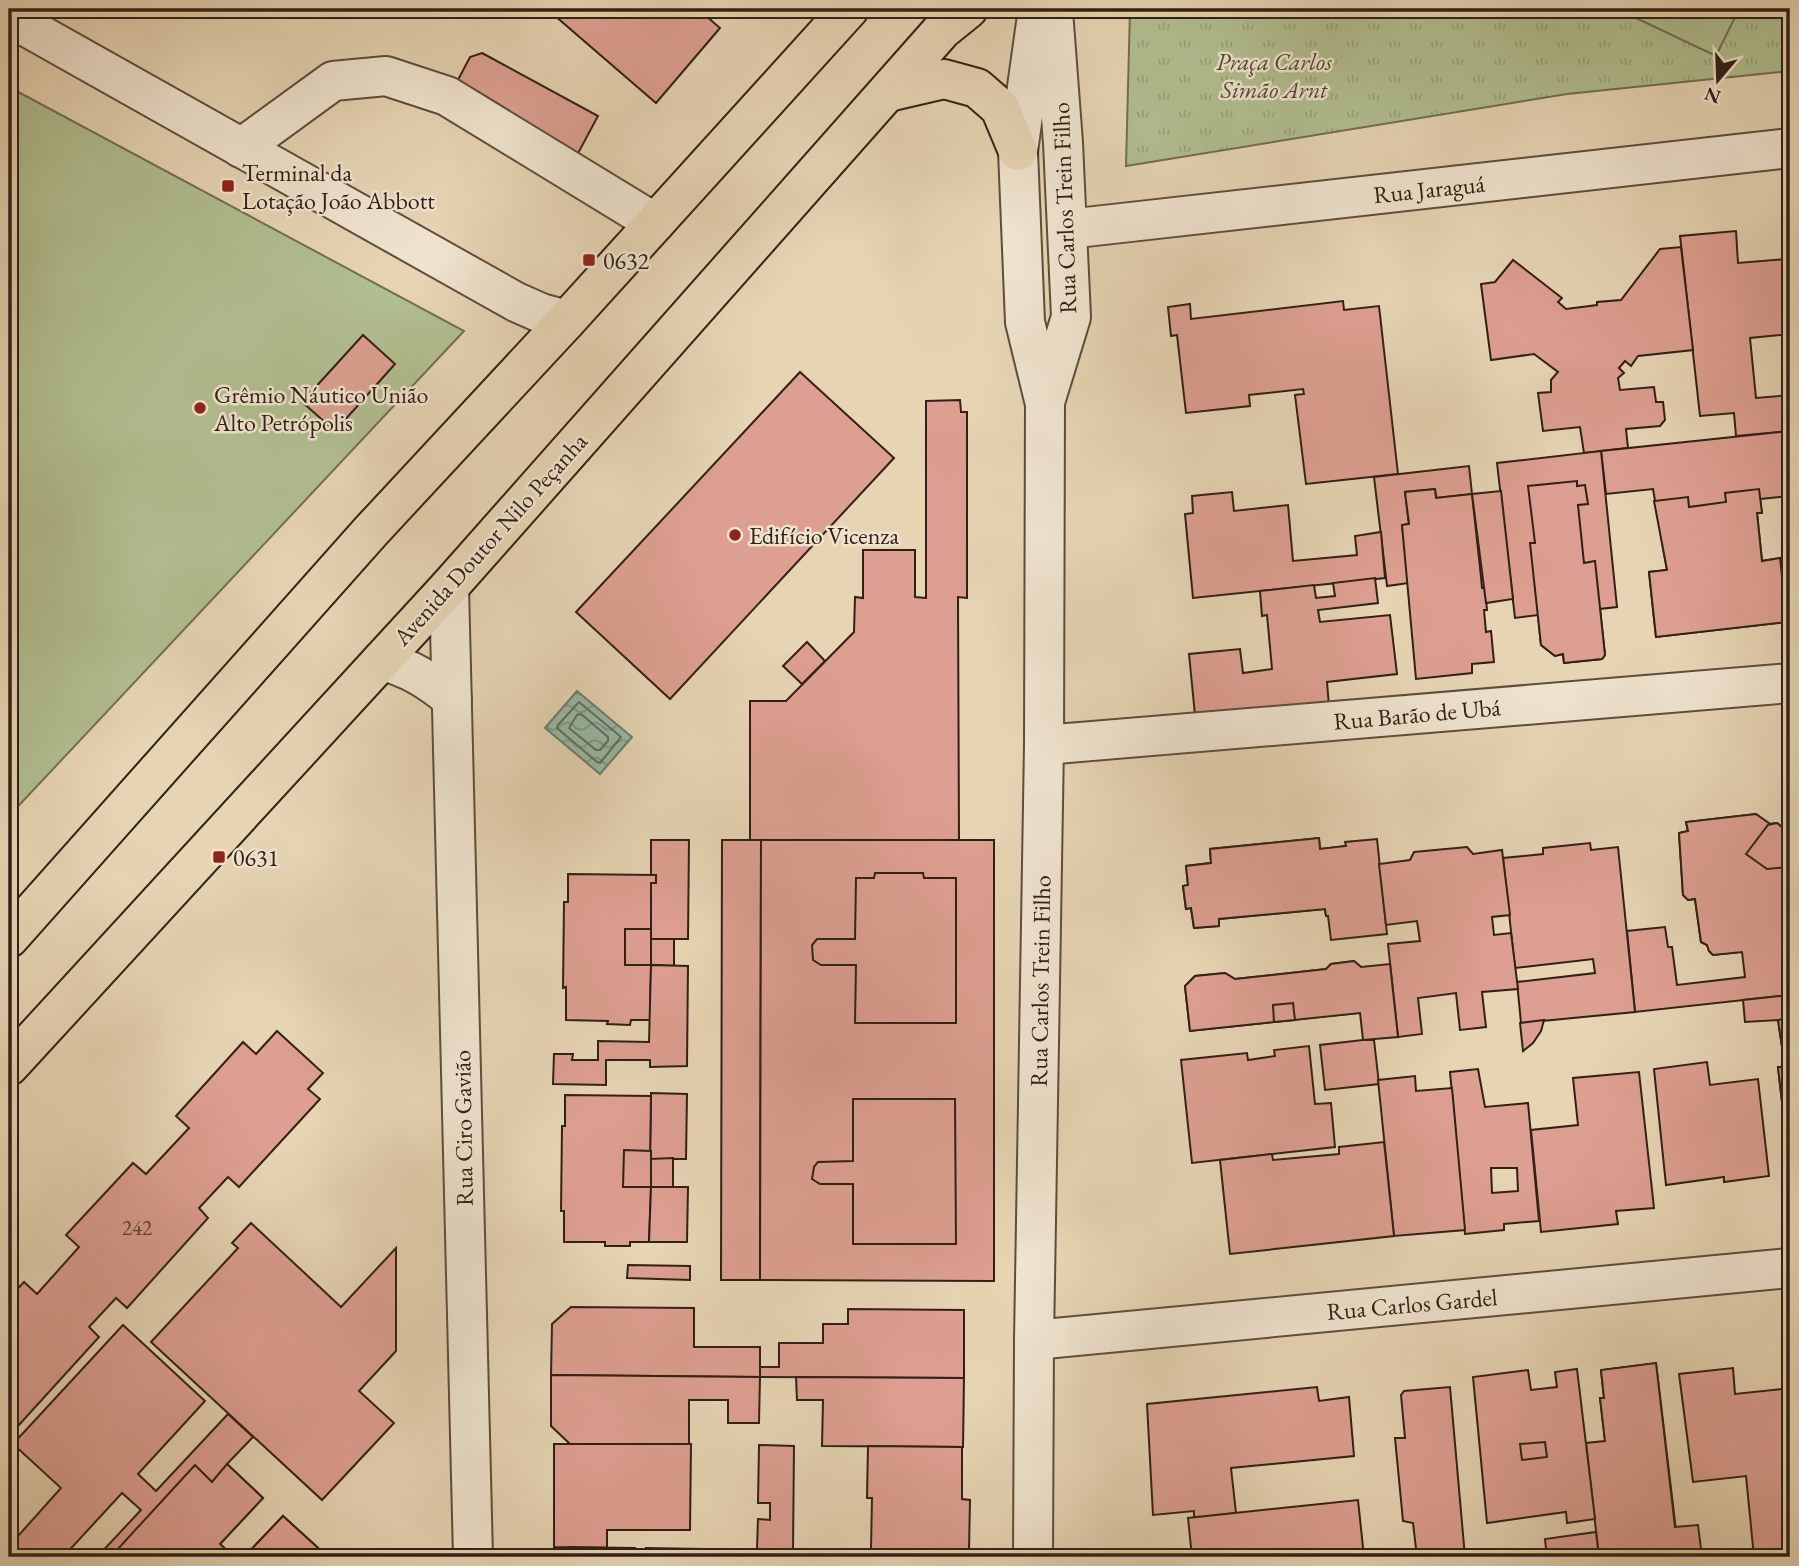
<svg xmlns="http://www.w3.org/2000/svg" width="1799" height="1566" viewBox="0 0 1799 1566" font-family="'EB Garamond',serif">
	<style>
		.park { fill: url(#park-tufts); stroke: #716f53; stroke-width: 2 }
		.pitch { fill: #b1be90; stroke: #716f53; stroke-width: 2 }
		.water { fill: url(#water-waves); stroke: #6e7c6d; stroke-width: 2 }
		.lines { fill: none; stroke-linecap: round; stroke-linejoin: round }
		.shore { stroke: #646c5e; stroke-width: 2 }
		.building { fill: #dd9f91; stroke: #312016; stroke-width: 2; fill-rule: evenodd }
		.minor-casing { stroke: #5e4d3d; stroke-width: 42 }
		.major-casing { stroke: #312016; stroke-width: 42 }
		.minor { stroke: #efe3ce; stroke-width: 38 }
		.major { stroke: #e6d4b3; stroke-width: 38 }
		.poi-dot { fill: #8f2418; stroke: #efe3ce; stroke-width: 2.5 }
		.labels { text-anchor: middle; dominant-baseline: central; stroke-width: 5; stroke-linejoin: round; paint-order: stroke }
		.number-label { font-size: 21px; fill: #5c4035 }
		.park-label { font-size: 24px; font-style: italic; fill: #514834; stroke: #efe3ce }
		.poi-label { font-size: 24px; fill: #312016; stroke: #efe3ce; text-anchor: start }
		.street-label { font-size: 24px; fill: #312016; stroke: #efe3ce }
	</style>
	<defs>
		<pattern id="park-tufts" width="24" height="20" patternUnits="userSpaceOnUse" patternTransform="scale(1.75)"><rect width="24" height="20" fill="#b1be90"/><path d="M3 7l-1-3M5 7V3M7 7l1-3M15 17l-1-3M17 17v-4M19 17l1-3" fill="none" stroke="#99a37b"/></pattern>
		<pattern id="water-waves" width="16" height="10" patternUnits="userSpaceOnUse" patternTransform="scale(1.75)"><rect width="16" height="10" fill="#97b9a7"/><path d="M0 5q4-4 8 0t8 0" fill="none" stroke="#7c9687"/></pattern>
	</defs>
	<rect width="100%" height="100%" fill="#e6d4b3"/>
	<filter id="stains"><feTurbulence type="fractalNoise" baseFrequency=".00286" numOctaves="4"/><feColorMatrix values="0 0 0 0 .2 0 0 0 0 .09 0 0 0 0 .02 0 0 0 .5 -.17"/></filter>
	<radialGradient id="worn" r=".72"><stop offset=".6" stop-color="#630" stop-opacity="0"/><stop offset="1" stop-color="#630" stop-opacity=".3"/></radialGradient>
	<!-- park -->
	<polygon class="park" points="1130,9 1790,9 1790,71 1567,94 1126,166"/>
	<!-- pitch -->
	<g class="pitch">
		<polygon points="1617,9 1739,9 1716,56"/>
		<polygon points="9,87 464,331 9,816"/>
	</g>
	<!-- water -->
	<polygon class="water" points="577,691 632,737 600,774 545,728"/>
	<g class="lines">
		<!-- shore -->
		<g class="shore">
			<polygon points="579,702 621,737 600,763 597,762 557,728 558,725"/>
			<polygon points="581,714 608,737 608,741 600,750 596,750 569,728 577,715"/>
		</g>
	</g>
	<!-- building -->
	<g class="building">
		<polygon points="547,9 698,9 720,28 656,103"/>
		<polygon points="482,53 598,116 575,159 451,93 470,57"/>
		<polygon points="1736,231 1738,263 1786,259 1790,334 1750,338 1756,398 1790,395 1790,431 1736,436 1734,413 1700,416 1680,236"/>
		<polygon points="1790,232 1790,307 1784,233"/>
		<polygon points="1681,247 1693,350 1638,356 1631,366 1625,361 1619,368 1624,373 1618,378 1620,390 1654,387 1656,402 1663,402 1665,420 1660,426 1626,429 1628,448 1584,453 1580,427 1543,431 1538,393 1551,392 1551,380 1558,372 1534,354 1491,360 1481,284 1495,282 1513,260 1562,298 1558,302 1566,309 1597,305 1597,302 1621,300 1660,249"/>
		<polygon points="1343,301 1344,310 1379,306 1398,474 1306,484 1295,395 1304,394 1303,389 1249,395 1250,406 1186,413 1177,335 1171,336 1168,307 1190,304 1191,319"/>
		<polygon points="363,335 395,364 335,431 302,402"/>
		<polygon points="800,372 894,458 670,699 576,612"/>
		<polygon points="960,400 961,412 967,412 967,598 958,597 959,840 750,840 750,701 786,701 854,632 855,597 863,598 863,550 915,550 915,597 926,598 926,401"/>
		<polygon points="1790,431 1790,496 1760,499 1762,513 1757,513 1762,561 1780,558 1787,622 1656,637 1649,572 1667,570 1653,489 1606,494 1601,451"/>
		<polygon points="1601,451 1617,607 1600,609 1605,655 1602,659 1564,663 1563,654 1555,656 1541,645 1538,615 1515,618 1497,463"/>
		<polygon points="1469,466 1472,494 1436,498 1435,489 1405,492 1409,524 1402,525 1409,583 1387,586 1374,477"/>
		<polygon points="1577,481 1577,486 1585,485 1588,504 1578,505 1584,563 1595,561 1605,655 1602,659 1564,663 1563,654 1555,656 1541,645 1530,543 1535,543 1528,486"/>
		<polygon points="1435,489 1436,498 1472,494 1481,577 1482,588 1485,588 1487,610 1484,610 1486,632 1491,631 1494,662 1472,664 1472,673 1416,679 1402,525 1409,524 1405,492"/>
		<polygon points="1759,489 1762,513 1757,513 1762,561 1780,558 1787,622 1656,637 1649,572 1667,570 1654,501 1688,497 1689,507 1726,502 1725,493"/>
		<polygon points="1501,491 1513,599 1486,603 1472,494"/>
		<polygon points="1232,492 1234,511 1288,505 1293,561 1357,555 1355,536 1381,532 1385,578 1193,598 1185,514 1193,513 1192,496"/>
		<polygon points="1375,578 1378,603 1318,610 1320,622 1390,615 1397,674 1327,682 1329,706 1195,715 1189,654 1240,649 1243,673 1272,669 1267,615 1262,616 1260,591 1314,585 1316,598 1335,596 1333,583"/>
		<polygon points="807,642 825,661 802,684 783,666"/>
		<polygon points="1756,814 1770,824 1777,823 1790,834 1790,938 1765,942 1766,945 1759,950 1713,955 1709,951 1707,945 1701,942 1695,899 1688,900 1683,895 1679,833 1688,831 1686,822"/>
		<polygon points="1756,814 1770,824 1777,823 1790,834 1790,995 1635,1012 1627,931 1665,927 1668,947 1672,947 1677,985 1745,977 1742,952 1713,955 1709,951 1707,945 1701,942 1695,899 1688,900 1683,895 1679,833 1688,831 1686,822"/>
		<polygon points="1777,823 1790,834 1790,867 1767,869 1746,854 1768,825"/>
		<polygon points="1319,838 1320,849 1346,846 1348,871 1353,870 1356,892 1350,893 1353,913 1326,916 1325,909 1219,919 1219,926 1194,928 1191,908 1186,909 1183,886 1188,885 1186,866 1211,863 1210,849"/>
		<polygon points="1319,838 1320,849 1346,846 1345,842 1377,839 1387,934 1331,940 1328,916 1326,916 1325,909 1219,919 1219,926 1194,928 1191,908 1186,909 1183,886 1188,885 1186,866 1211,863 1210,849"/>
		<polygon points="651,840 689,840 688,939 651,939 651,883 656,883 656,875 651,875"/>
		<polygon points="722,840 761,840 760,1280 721,1280"/>
		<polygon points="761,840 994,840 994,1281 760,1280"/>
		<polygon points="1590,843 1591,850 1618,847 1635,1012 1521,1023 1517,982 1595,973 1593,959 1515,968 1503,858 1543,854 1543,848"/>
		<polygon points="1467,847 1473,854 1502,850 1510,915 1492,917 1494,935 1511,933 1518,989 1482,992 1486,1027 1460,1030 1456,993 1418,998 1422,1034 1398,1037 1388,944 1420,941 1417,921 1386,925 1379,864 1410,860 1414,852"/>
		<polygon points="875,873 923,873 924,878 956,878 956,1023 855,1023 856,965 821,965 813,960 812,945 817,939 855,939 856,878 874,878"/>
		<polygon points="568,874 656,875 656,883 651,883 651,939 674,939 674,966 651,965 650,1020 631,1020 630,1025 607,1024 608,1021 566,1020 566,987 563,988 564,902 568,902"/>
		<rect x="625" y="929" width="26" height="36"/>
		<polygon points="1354,961 1361,967 1366,1012 1190,1031 1185,986 1195,976 1225,973 1235,979 1326,969 1331,964"/>
		<polygon points="1354,961 1361,967 1390,964 1398,1037 1363,1040 1360,1013 1190,1031 1185,986 1195,976 1225,973 1235,979 1326,969 1331,964"/>
		<polygon points="651,965 688,966 687,1066 650,1067 650,1060 606,1060 606,1085 553,1084 554,1054 573,1054 572,1060 598,1060 598,1041 649,1042"/>
		<polygon points="1790,995 1790,1172 1778,1067 1785,1067 1778,1020 1745,1022 1743,1000"/>
		<polygon points="1293,1003 1295,1020 1274,1022 1273,1005"/>
		<polygon points="1790,1018 1790,1172 1778,1067 1785,1067 1778,1020"/>
		<polygon points="1544,1020 1541,1031 1533,1043 1523,1051 1520,1023"/>
		<polygon points="277,1031 323,1073 308,1089 320,1099 239,1187 228,1177 199,1208 208,1218 127,1308 116,1298 89,1327 99,1337 18,1426 9,1417 9,1298 24,1282 37,1294 79,1247 66,1235 133,1163 146,1174 189,1128 176,1116 243,1042 256,1054"/>
		<polygon points="1363,1040 1374,1040 1379,1084 1325,1090 1320,1045"/>
		<polygon points="1309,1046 1315,1104 1331,1103 1335,1147 1192,1163 1181,1060 1247,1053 1248,1060 1275,1056 1274,1050"/>
		<polygon points="1707,1062 1710,1085 1758,1079 1769,1176 1724,1182 1724,1177 1666,1185 1654,1069"/>
		<path d="M1478,1069L1485,1107L1528,1103L1539,1221L1504,1224V1230L1465,1234L1450,1072ZM1491,1168H1517L1518,1191L1492,1193Z"/>
		<polygon points="1639,1072 1654,1208 1616,1211 1618,1224 1541,1232 1531,1130 1578,1125 1573,1078"/>
		<polygon points="1415,1076 1416,1091 1452,1088 1465,1230 1394,1236 1378,1080"/>
		<polygon points="651,1093 687,1094 686,1159 650,1159"/>
		<polygon points="565,1095 651,1096 650,1159 673,1158 673,1187 651,1187 649,1242 630,1242 630,1246 605,1246 605,1242 564,1242 564,1211 561,1211 562,1126 565,1126"/>
		<polygon points="853,1099 955,1099 956,1244 853,1244 853,1184 820,1184 812,1179 814,1167 818,1162 853,1161"/>
		<polygon points="1384,1142 1394,1236 1230,1254 1220,1160 1272,1154 1273,1160 1339,1154 1339,1147"/>
		<polygon points="624,1150 651,1151 651,1187 623,1187"/>
		<polygon points="651,1187 688,1187 687,1242 649,1242"/>
		<polygon points="251,1223 341,1307 396,1248 396,1351 359,1391 394,1423 322,1500 151,1342 238,1248 232,1243"/>
		<polygon points="628,1265 690,1266 690,1280 627,1278"/>
		<polygon points="571,1307 694,1308 694,1347 760,1347 760,1377 551,1375 552,1324"/>
		<polygon points="848,1309 964,1310 964,1378 760,1377 760,1367 779,1367 779,1343 823,1343 823,1324 848,1324"/>
		<polygon points="123,1325 205,1401 138,1474 156,1491 228,1414 253,1437 227,1464 263,1498 220,1544 234,1557 97,1557 141,1510 122,1493 63,1557 24,1557 10,1545 61,1488 13,1444"/>
		<polygon points="1790,1352 1790,1426 1782,1353"/>
		<polygon points="1656,1363 1678,1547 1623,1552 1619,1525 1615,1525 1600,1398 1604,1398 1601,1370"/>
		<polygon points="1656,1363 1675,1527 1698,1525 1702,1557 1599,1557 1586,1443 1605,1441 1600,1398 1604,1398 1601,1370"/>
		<polygon points="1733,1368 1735,1394 1782,1389 1788,1450 1790,1450 1790,1557 1754,1557 1746,1476 1693,1482 1679,1374"/>
		<polygon points="1577,1369 1595,1519 1567,1523 1566,1512 1487,1523 1473,1377 1528,1370 1531,1390 1557,1387 1555,1372"/>
		<polygon points="551,1375 760,1377 759,1423 728,1423 728,1400 689,1400 689,1444 570,1444 551,1426"/>
		<polygon points="796,1377 964,1378 963,1447 822,1446 823,1400 797,1400"/>
		<polygon points="1317,1387 1319,1401 1349,1397 1354,1456 1231,1468 1236,1513 1194,1518 1194,1511 1153,1515 1147,1404"/>
		<polygon points="1450,1387 1465,1557 1417,1557 1413,1523 1403,1521 1395,1438 1405,1438 1401,1395 1404,1391"/>
		<polygon points="1545,1442 1547,1457 1522,1460 1520,1444"/>
		<polygon points="554,1444 691,1444 690,1530 607,1530 607,1548 554,1547"/>
		<polygon points="759,1445 794,1446 793,1549 757,1549 758,1519 770,1520 770,1503 758,1503"/>
		<polygon points="868,1446 962,1447 962,1499 970,1500 969,1550 871,1549 872,1498 867,1498"/>
		<polygon points="227,1464 263,1498 220,1544 234,1557 123,1557 116,1551 195,1465 212,1482"/>
		<polygon points="1358,1500 1364,1557 1192,1557 1188,1518"/>
		<polygon points="283,1516 328,1557 244,1557"/>
		<polygon points="283,1516 328,1557 244,1557"/>
		<polygon points="1596,1532 1599,1557 1547,1557 1545,1539"/>
		<polygon points="568,1547 635,1548 635,1557 568,1557"/>
		<polygon points="646,1548 704,1549 704,1557 646,1557"/>
		<rect x="757" y="1549" width="83" height="8"/>
		<polygon points="854,1549 960,1550 960,1557 854,1557"/>
		<polygon points="1281,1549 1282,1557 1258,1557 1258,1552"/>
		<polygon points="1281,1549 1282,1557 1258,1557 1258,1552"/>
		<polygon points="1490,1549 1491,1557 1465,1557 1465,1552"/>
	</g>
	<g class="lines">
		<!-- minor casing -->
		<g class="minor-casing">
			<g id="minor">
				<polyline points="9,17 516,302 541,313 567,320"/>
				<polyline points="241,148 333,81 386,76 447,96 655,223"/>
				<polyline points="1068,229 1790,148"/>
				<polyline points="1045,402 1071,317 1063,143 1053,11"/>
				<polyline points="449,587 473,1557"/>
				<path d="M381,661C409,667 430,681 452,699"/>
				<polyline points="1044,745 1790,683"/>
				<polyline points="1034,1340 1790,1268"/>
				<polyline points="1033,1557 1034,1340 1044,745 1045,404 1025,322 1018,151 1038,9"/>
			</g>
		</g>
		<!-- major casing -->
		<g class="major-casing">
			<g id="major">
				<polyline points="888,92 944,79 977,88 1000,108 1018,151"/>
				<polyline points="9,938 371,531 567,320 849,9"/>
				<polyline points="9,1066 449,587 942,30 968,9"/>
			</g>
		</g>
		<!-- minor -->
		<use href="#minor" class="minor"/>
		<!-- major -->
		<use href="#major" class="major"/>
	</g>
	<!-- markers -->
	<g class="poi-dot">
		<rect x="221" y="179" width="14" height="14" rx="3.5"/>
		<rect x="582" y="253" width="14" height="14" rx="3.5"/>
		<circle cx="200" cy="408" r="7"/>
		<circle cx="735" cy="535" r="7"/>
		<rect x="212" y="850" width="14" height="14" rx="3.5"/>
	</g>
	<g class="labels">
		<!-- number labels -->
		<g class="number-label">
			<text x="137" y="1227">242</text>
		</g>
		<!-- park labels -->
		<g class="park-label">
			<text x="1274" y="61">Praça Carlos<tspan x="1274" dy="28">Simão Arnt</tspan></text>
		</g>
		<!-- poi labels -->
		<g class="poi-label">
			<text x="242" y="172">Terminal da<tspan x="242" dy="28">Lotação João Abbott</tspan></text>
			<text x="603" y="260">0632</text>
			<text x="214" y="394">Grêmio Náutico União<tspan x="214" dy="28">Alto Petrópolis</tspan></text>
			<text x="749" y="535">Edifício Vicenza</text>
			<text x="233" y="857">0631</text>
		</g>
		<!-- street labels -->
		<g class="street-label">
			<text transform="translate(1429 189) rotate(-6)">Rua Jaraguá</text>
			<text transform="translate(1064 208) rotate(-92)">Rua Carlos Trein Filho</text>
			<text transform="translate(490 539) rotate(-48)">Avenida Doutor Nilo Peçanha</text>
			<text transform="translate(1417 714) rotate(-5)">Rua Barão de Ubá</text>
			<text transform="translate(1040 981) rotate(-89)">Rua Carlos Trein Filho</text>
			<text transform="translate(463 1128) rotate(-91)">Rua Ciro Gavião</text>
			<text transform="translate(1412 1304) rotate(-5)">Rua Carlos Gardel</text>
		</g>
	</g>
	<!-- margin -->
	<rect width="1799" height="1566" fill="none" stroke="#e6d4b3" stroke-width="35"/>
	<rect x="10" y="10" width="1778" height="1545" fill="none" stroke="#312016" stroke-width="3.5"/>
	<rect x="18" y="18" width="1764" height="1531" fill="none" stroke="#312016" stroke-width="2"/>
	<!-- north arrow -->
	<g transform="translate(1718 80) rotate(199)" stroke="#efe3ce" stroke-width="5" paint-order="stroke">
	<path d="M0-5L12 26L0 18L-12 26Z" fill="#312016"/>
	<text y="-10" font-size="19" font-weight="bold" text-anchor="middle" fill="#312016">N</text>
	</g>
	<rect width="100%" height="100%" filter="url(#stains)"/>
	<rect width="100%" height="100%" fill="url(#worn)"/>
</svg>
